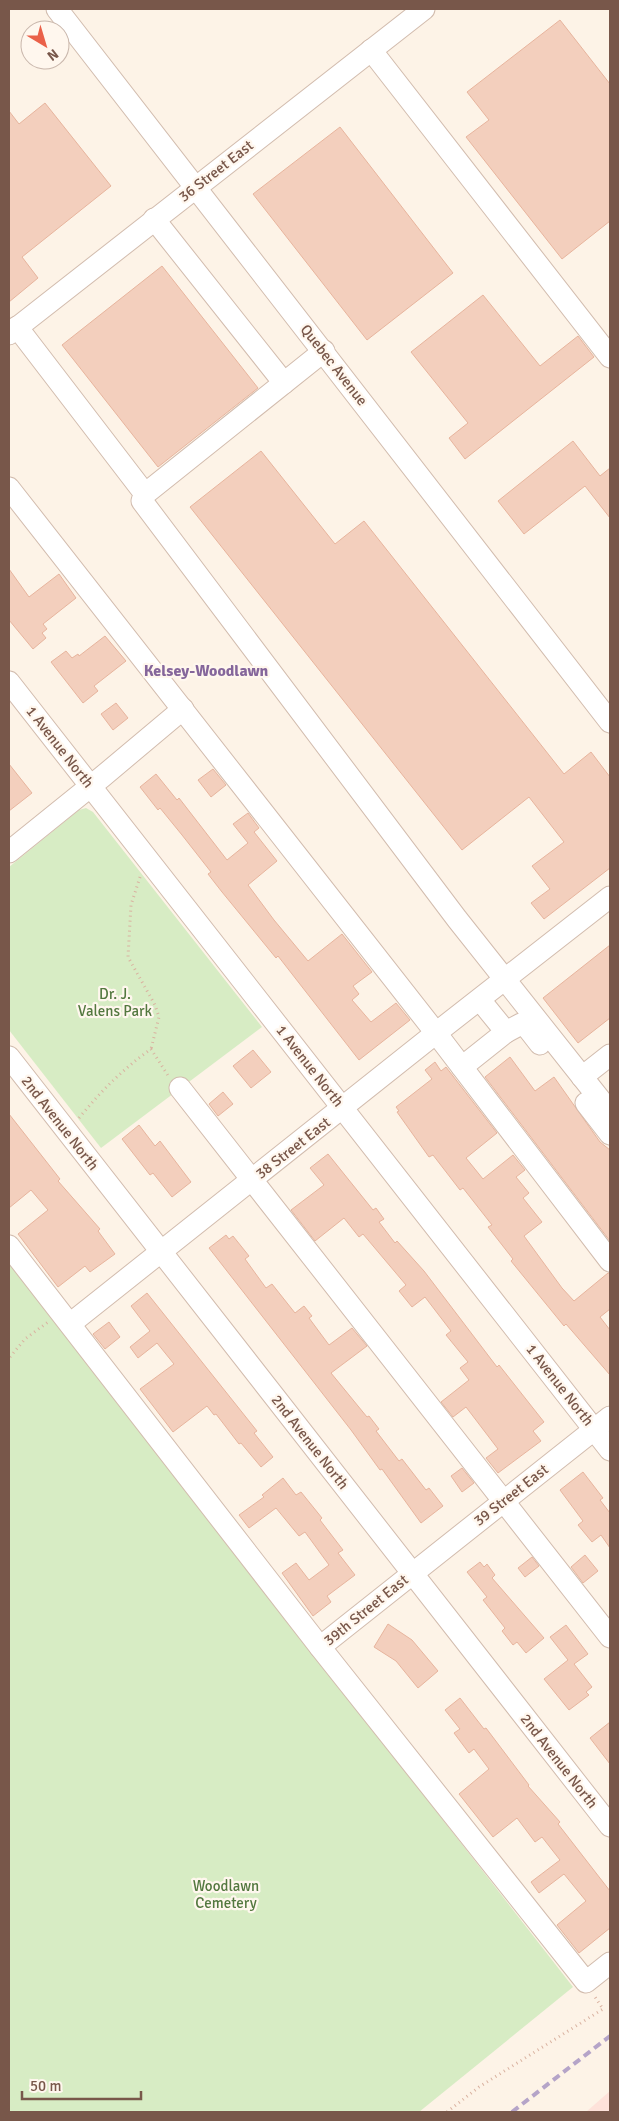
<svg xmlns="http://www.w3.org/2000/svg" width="619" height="2121" viewBox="0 0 619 2121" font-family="Signika,sans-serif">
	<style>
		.commercial { fill: #fee2da }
		.green { fill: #d7ecc4 }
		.building { fill: #f3cfbd; stroke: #e7b49d }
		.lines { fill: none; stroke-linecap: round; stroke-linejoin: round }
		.minor-casing { stroke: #d2bcae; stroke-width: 23 }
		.path { stroke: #d9b2a0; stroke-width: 3; stroke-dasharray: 1 4; stroke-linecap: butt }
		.minor { stroke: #fff; stroke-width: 21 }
		.rail { stroke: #b5a4c8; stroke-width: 4; stroke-dasharray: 8 5; stroke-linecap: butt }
		.labels { text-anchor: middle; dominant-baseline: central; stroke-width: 4.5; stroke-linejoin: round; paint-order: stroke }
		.street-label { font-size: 15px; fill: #78574a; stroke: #fff7ee }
		.park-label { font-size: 15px; fill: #53783f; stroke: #fff7ee }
		.neighbourhood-label { font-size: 16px; font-weight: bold; fill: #85669b; stroke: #fff7ee }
	</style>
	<rect width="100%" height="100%" fill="#fdf3e7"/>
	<!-- commercial -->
	<polygon class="commercial" points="610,2091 610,2112 586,2112"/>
	<!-- green -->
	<g class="green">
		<polygon points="86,808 93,812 262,1027 101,1148 9,1030 9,867 79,810"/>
		<polygon points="9,1262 573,1987 419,2112 9,2112"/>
	</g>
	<!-- building -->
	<g class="building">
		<polygon points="560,20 610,84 610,221 562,259 466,137 489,120 467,92"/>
		<polygon points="45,103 111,186 22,257 38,278 9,302 9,111 19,124"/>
		<polygon points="340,127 453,273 367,340 253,194"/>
		<polygon points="162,266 258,388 158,467 62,345"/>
		<polygon points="483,295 540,366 578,336 594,357 465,459 449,438 468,423 411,352"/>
		<polygon points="573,441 600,476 610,468 610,518 585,486 524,534 498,501"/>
		<polygon points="261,451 335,544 364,521 564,774 591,752 610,777 610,868 544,919 531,903 550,889 532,866 564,842 529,797 462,850 190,507"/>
		<polygon points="9,569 29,597 59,574 76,598 43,624 47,629 42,633 46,638 33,649 9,620"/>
		<polygon points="105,636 126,661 94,686 98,691 83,703 51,662 66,651 72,658 78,654 79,656"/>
		<polygon points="116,703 128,718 113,730 101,714"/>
		<polygon points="9,764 32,793 9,811"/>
		<polygon points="213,769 226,785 211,797 198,780"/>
		<polygon points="156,774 177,800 179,798 227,860 248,843 233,824 248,813 259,828 254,832 277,861 248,885 274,920 308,961 342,934 372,972 353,986 359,994 352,1000 371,1022 396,1003 410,1020 359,1060 278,956 276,958 222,892 208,874 211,872 182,835 160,808 158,810 140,787"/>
		<polygon points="610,945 610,1018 578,1043 543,998"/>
		<polygon points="253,1050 271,1072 251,1088 233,1066"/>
		<polygon points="510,1057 535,1091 554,1077 600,1142 610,1150 610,1241 485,1077"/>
		<polygon points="435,1062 441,1071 446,1067 497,1133 466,1158 483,1179 513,1155 525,1170 516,1177 529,1193 523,1198 542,1222 524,1236 562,1288 574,1301 608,1273 610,1273 610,1309 600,1317 610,1330 610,1375 566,1324 564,1326 511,1261 513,1259 488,1227 492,1225 463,1188 460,1190 433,1155 429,1157 397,1112 399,1111 396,1107 432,1079 425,1070"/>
		<polygon points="223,1092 233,1104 218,1116 209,1104"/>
		<polygon points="9,1114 60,1179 58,1181 100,1229 98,1231 115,1254 90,1272 85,1266 58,1287 18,1234 48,1210 31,1190 9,1208"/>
		<polygon points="139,1125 155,1146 160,1141 191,1182 172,1197 153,1173 150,1175 122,1139"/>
		<polygon points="328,1154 373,1210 376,1208 384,1219 379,1222 395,1243 397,1241 424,1271 497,1367 499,1365 544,1422 533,1431 541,1441 498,1473 486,1458 498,1449 466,1407 453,1417 441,1402 469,1380 460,1368 468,1362 446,1335 451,1331 425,1297 412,1307 399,1291 406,1285 363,1234 359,1237 344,1218 315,1241 291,1210 324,1185 310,1168"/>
		<polygon points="226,1235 229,1239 233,1236 249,1256 245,1259 266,1288 272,1284 295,1313 304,1306 312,1316 309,1318 329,1345 352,1328 367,1346 331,1373 367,1417 369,1416 379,1429 376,1431 399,1461 402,1459 426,1490 429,1488 443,1506 421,1523 382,1469 380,1470 351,1430 209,1248"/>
		<polygon points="147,1293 257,1431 254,1433 273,1457 261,1467 241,1443 239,1444 216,1414 214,1415 207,1406 173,1432 140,1389 174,1364 157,1343 138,1358 130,1347 150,1331 131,1306"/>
		<polygon points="109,1322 120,1337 105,1349 93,1334"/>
		<polygon points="462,1468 474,1483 462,1492 451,1476"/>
		<polygon points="583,1472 603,1498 600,1500 610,1513 610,1548 601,1535 592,1542 578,1525 583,1521 560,1490"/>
		<polygon points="283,1478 296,1495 301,1492 322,1518 320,1520 343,1550 338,1553 355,1575 327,1596 331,1602 313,1616 282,1573 296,1563 309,1580 329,1565 305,1532 299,1536 276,1508 249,1528 239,1515 264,1497 262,1495"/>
		<polygon points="585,1555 598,1571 583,1583 571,1567"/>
		<polygon points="532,1557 539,1566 525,1577 518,1568"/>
		<polygon points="480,1562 484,1567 487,1564 495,1575 492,1578 544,1638 526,1653 517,1642 513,1645 502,1631 505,1628 483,1600 487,1597 467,1572"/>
		<polygon points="388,1624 412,1640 438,1671 418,1688 396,1661 374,1647"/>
		<polygon points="566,1625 588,1654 574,1664 592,1687 586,1692 589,1695 569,1710 544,1679 568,1660 550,1637"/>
		<polygon points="460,1698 484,1729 486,1728 529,1785 528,1786 560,1822 558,1824 610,1891 610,1928 579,1953 557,1925 586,1901 564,1874 539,1893 531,1882 560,1860 542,1837 535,1842 517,1818 493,1837 459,1794 489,1769 474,1749 469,1753 454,1733 460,1729 445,1710"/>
		<polygon points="610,1722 610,1764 590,1738"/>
	</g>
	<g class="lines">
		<!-- minor casing -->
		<g class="minor-casing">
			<g id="minor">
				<polyline points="57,9 610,722"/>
				<polyline points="371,50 610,357"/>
				<polyline points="154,219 284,383"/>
				<polyline points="17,327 145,494 324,351"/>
				<polyline points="9,334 424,9"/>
				<polyline points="9,488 436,1033 610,1261"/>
				<polyline points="142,501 457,919 610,1112"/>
				<polyline points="9,682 610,1450"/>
				<polyline points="9,852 102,777 183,709"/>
				<polyline points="506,1032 521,1024 526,1026 540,1044"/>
				<polyline points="9,1057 610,1826"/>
				<polyline points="462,1067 506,1032 480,1000"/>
				<polyline points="582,1077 610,1055"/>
				<polyline points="180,1088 610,1637"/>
				<polyline points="586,1103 610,1134"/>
				<polyline points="9,1246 320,1647 586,1982 610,1963"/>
				<polyline points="70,1324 436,1033 610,897"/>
				<polyline points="320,1647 610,1417"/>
			</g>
		</g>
		<!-- path -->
		<g class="path">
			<polyline points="140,877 131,905 128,957 155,1005 159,1017 151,1049"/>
			<path d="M79,1118C101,1091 123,1069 151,1049L169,1077"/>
			<polyline points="10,1357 25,1339 48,1322"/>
			<polyline points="447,2112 479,2087 603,2009 595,1997"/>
		</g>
		<!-- minor -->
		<use href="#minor" class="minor"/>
		<!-- rail -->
		<polyline class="rail" points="512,2112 610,2036"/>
	</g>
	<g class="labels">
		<!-- street labels -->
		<g class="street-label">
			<text transform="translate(216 171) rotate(-38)">36 Street East</text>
			<text transform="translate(334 365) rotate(52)">Quebec Avenue</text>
			<text transform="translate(60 747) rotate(52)">1 Avenue North</text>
			<text transform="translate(310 1066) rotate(52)">1 Avenue North</text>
			<text transform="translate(60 1123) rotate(52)">2nd Avenue North</text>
			<text transform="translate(293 1148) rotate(-38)">38 Street East</text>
			<text transform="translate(560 1385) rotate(52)">1 Avenue North</text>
			<text transform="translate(310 1442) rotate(52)">2nd Avenue North</text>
			<text transform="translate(511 1495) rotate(-38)">39 Street East</text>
			<text transform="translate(366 1610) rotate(-39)">39th Street East</text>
			<text transform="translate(559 1761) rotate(52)">2nd Avenue North</text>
		</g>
		<!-- park labels -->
		<g class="park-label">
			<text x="115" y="994">Dr. J.<tspan x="115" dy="17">Valens Park</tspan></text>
			<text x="226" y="1886">Woodlawn<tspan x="226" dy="17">Cemetery</tspan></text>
		</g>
		<!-- neighbourhood labels -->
		<g class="neighbourhood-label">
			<text x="206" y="671">Kelsey-Woodlawn</text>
		</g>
	</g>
	<!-- border -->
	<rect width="619" height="2121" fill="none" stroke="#78574a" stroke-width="20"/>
	<!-- north arrow -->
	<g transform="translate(45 45) rotate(142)"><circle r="24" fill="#fff7ee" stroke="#c9b7ac"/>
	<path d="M0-4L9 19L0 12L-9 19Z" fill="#ea6149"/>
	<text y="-8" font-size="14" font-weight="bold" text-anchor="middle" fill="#78574a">N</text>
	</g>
	<!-- scale -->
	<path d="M22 2091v8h119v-8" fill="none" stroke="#78574a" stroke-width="2.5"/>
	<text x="30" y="2091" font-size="15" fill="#78574a" stroke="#fff7ee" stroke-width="4" paint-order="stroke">50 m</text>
</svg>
